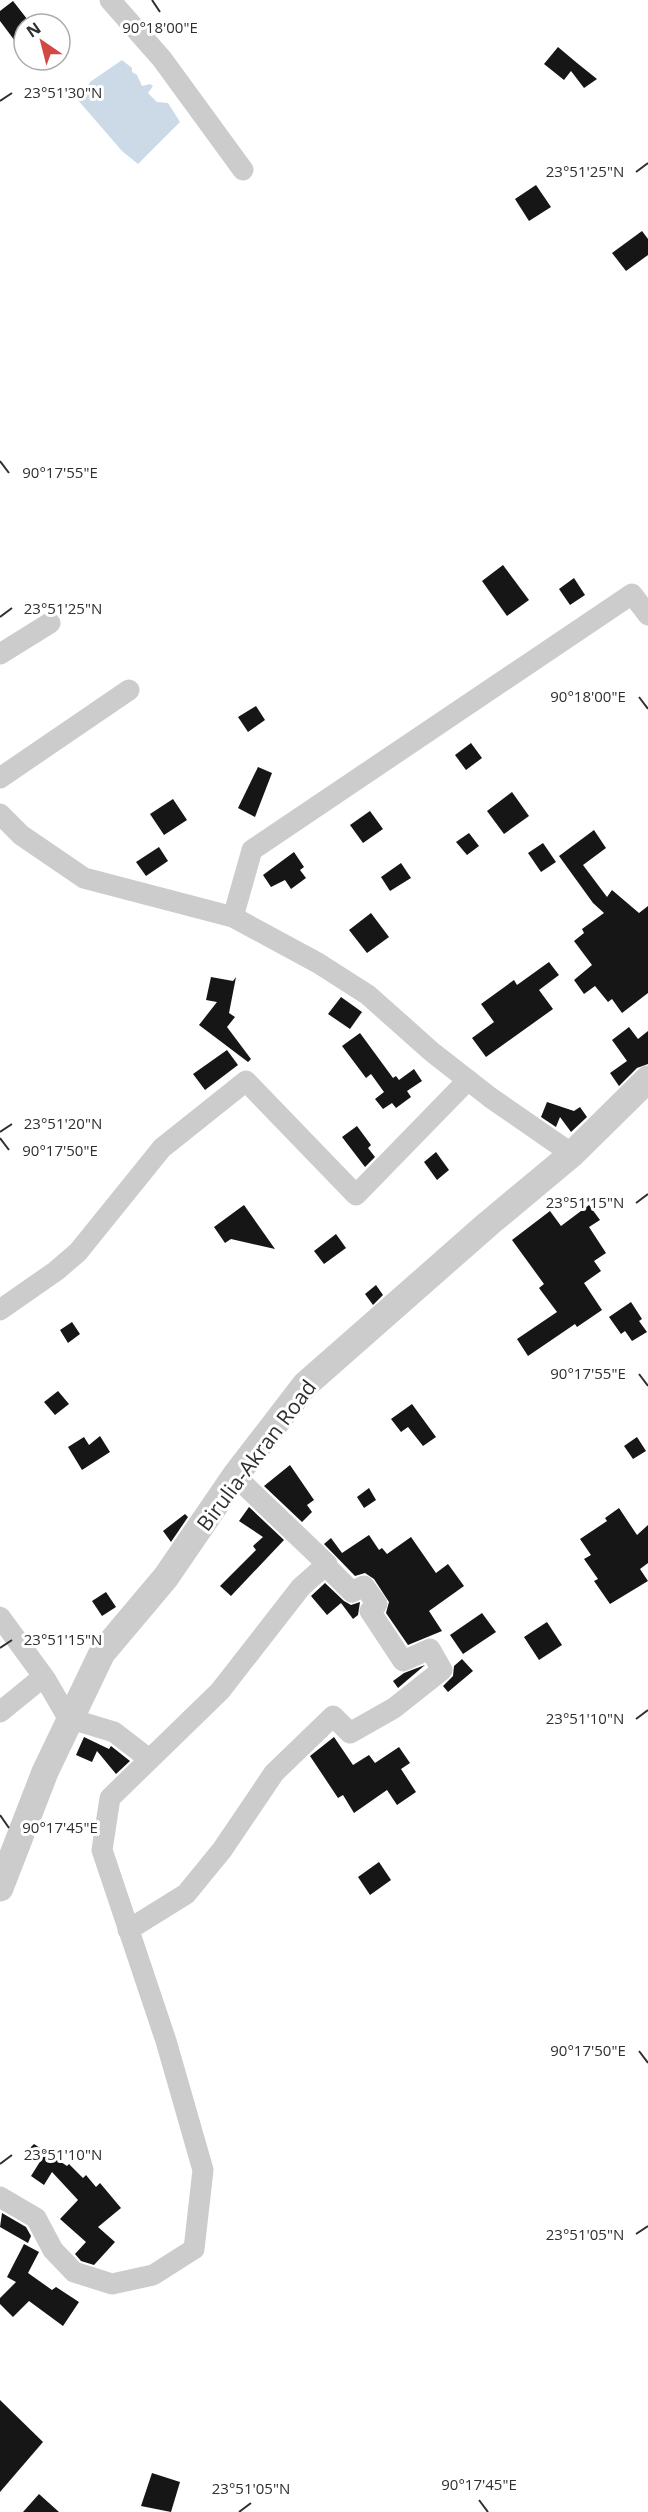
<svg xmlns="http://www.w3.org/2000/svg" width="648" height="2512" viewBox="0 0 648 2512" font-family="'Open Sans',sans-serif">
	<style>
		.water { fill: #ccdae8 }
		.building { fill: #161616 }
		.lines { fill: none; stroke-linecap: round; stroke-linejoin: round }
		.minor { stroke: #ccc; stroke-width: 21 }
		.tertiary { stroke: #ccc; stroke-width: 27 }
		.ticks { fill: none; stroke: #2f2f2f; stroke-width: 2 }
		.labels { text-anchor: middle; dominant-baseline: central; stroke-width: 6; stroke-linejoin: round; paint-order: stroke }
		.street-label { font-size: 21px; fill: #2f2f2f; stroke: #fff }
		.ticks-label { font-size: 15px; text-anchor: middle; fill: #2f2f2f; stroke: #fff; stroke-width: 6; stroke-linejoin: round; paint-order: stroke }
	</style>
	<rect width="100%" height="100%" fill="#fff"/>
	<!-- water -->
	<polygon class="water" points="122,60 132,68 132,72 137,75 142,86 150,84 153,86 148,93 157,102 168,103 180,122 138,164 122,151 77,99 86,92 90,82"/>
	<!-- building -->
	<g class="building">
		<polygon points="13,1 31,24 24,24 24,34 15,41 0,21 0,11"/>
		<polygon points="558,47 577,63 597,79 584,88 571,71 564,80 544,64"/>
		<polygon points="536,185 551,207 529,221 515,199"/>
		<polygon points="642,231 648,239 648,255 626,271 612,253"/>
		<polygon points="503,565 529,600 507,616 482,581"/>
		<polygon points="574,578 585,595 570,605 559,589"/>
		<polygon points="256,706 265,720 248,732 238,717"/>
		<polygon points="471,743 482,758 466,770 455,755"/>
		<polygon points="258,767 272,773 255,817 238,808"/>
		<polygon points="512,792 529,816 504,834 487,811"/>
		<polygon points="173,799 187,820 164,835 150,814"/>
		<polygon points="370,811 383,829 363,843 350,825"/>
		<polygon points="594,830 606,848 583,865 607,897 612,890 639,913 648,906 648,993 622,1013 612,999 608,1002 595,986 584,994 574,980 592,965 574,941 584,933 582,929 604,913 593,903 559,856"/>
		<polygon points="469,833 479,846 467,855 456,842"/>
		<polygon points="543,843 556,862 541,872 528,853"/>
		<polygon points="159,847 168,861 146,876 136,862"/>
		<polygon points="294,852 304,867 300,870 306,878 291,889 285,880 271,887 263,875"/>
		<polygon points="401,863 411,878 390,891 381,877"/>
		<polygon points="371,913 389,937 367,953 349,930"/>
		<polygon points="549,962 559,975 539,990 553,1009 486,1057 472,1038 494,1022 481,1004 514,980 517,985"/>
		<polygon points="211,977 233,981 236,977 229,1013 235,1017 227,1027 251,1059 248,1062 199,1025 217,1002 206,1000"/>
		<polygon points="341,997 362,1012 350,1029 328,1014"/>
		<polygon points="629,1027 638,1039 648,1031 648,1064 637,1068 619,1086 610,1073 627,1061 612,1040"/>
		<polygon points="360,1033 393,1078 396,1076 399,1080 414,1069 422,1081 407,1091 411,1097 396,1108 392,1103 383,1109 375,1099 384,1092 371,1074 366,1078 342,1046"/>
		<polygon points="227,1050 238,1065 205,1090 193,1074"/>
		<polygon points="547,1102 574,1111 580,1107 587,1117 571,1132 560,1117 556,1127 541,1117"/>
		<polygon points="357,1126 371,1145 368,1148 375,1157 365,1167 342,1137"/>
		<polygon points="436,1152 449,1170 437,1180 424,1162"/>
		<polygon points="244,1205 275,1249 231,1239 225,1243 214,1227"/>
		<polygon points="589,1205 600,1220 589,1227 606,1253 594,1261 601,1271 584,1283 602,1310 577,1327 575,1324 528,1356 517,1339 557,1312 539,1288 544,1284 512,1240 550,1211 561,1226"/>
		<polygon points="336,1234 346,1248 324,1264 314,1251"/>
		<polygon points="376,1285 383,1295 373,1305 365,1294"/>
		<polygon points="631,1302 642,1319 639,1321 647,1332 632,1341 625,1331 621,1334 609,1317"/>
		<polygon points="72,1322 80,1334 68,1343 60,1330"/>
		<polygon points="58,1391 69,1404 55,1415 44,1402"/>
		<polygon points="412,1404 436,1437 423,1446 408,1427 401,1432 391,1419"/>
		<polygon points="100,1436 110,1452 82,1470 68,1447 84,1437 89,1445"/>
		<polygon points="637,1437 646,1451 633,1459 624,1446"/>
		<polygon points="290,1465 314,1500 307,1505 312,1512 302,1522 264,1486"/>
		<polygon points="369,1488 376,1500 364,1508 357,1497"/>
		<polygon points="249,1507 284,1540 231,1596 220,1586 256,1550 253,1546 263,1537 239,1521"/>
		<polygon points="619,1508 637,1535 648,1525 648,1563 640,1569 648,1581 610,1604 594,1581 598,1579 584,1559 591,1555 580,1539 607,1521 605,1518"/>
		<polygon points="185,1514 188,1517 171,1542 163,1531"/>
		<polygon points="369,1535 379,1550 382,1548 387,1554 411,1537 436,1573 448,1564 464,1586 429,1611 442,1631 408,1645 386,1613 389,1602 374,1579 365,1573 355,1576 324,1544 331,1538 342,1553"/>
		<polygon points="325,1583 344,1601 351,1605 360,1602 358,1615 353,1619 341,1603 327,1615 311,1596"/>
		<polygon points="106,1592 116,1607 102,1616 92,1601"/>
		<polygon points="482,1613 496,1632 463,1654 450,1635"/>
		<polygon points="547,1622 562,1645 539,1660 524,1637"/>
		<polygon points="462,1659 473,1671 448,1692 443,1686 453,1676 454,1666"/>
		<polygon points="425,1665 398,1688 393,1681 404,1673"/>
		<polygon points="84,1737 109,1749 111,1746 130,1761 116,1774 97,1751 92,1762 76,1755"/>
		<polygon points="334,1737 353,1765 369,1755 375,1763 399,1747 410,1763 401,1769 416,1792 397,1805 387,1790 354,1813 343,1795 338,1798 310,1756"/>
		<polygon points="379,1862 391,1880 370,1895 358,1877"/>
		<polygon points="34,2144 67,2166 69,2164 83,2178 86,2175 96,2187 100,2183 121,2208 98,2227 115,2242 94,2265 81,2261 75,2254 86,2242 60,2219 78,2200 52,2172 44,2185 31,2176 41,2160 30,2148"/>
		<polygon points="2,2213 26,2227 31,2236 28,2243 0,2227"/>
		<polygon points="24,2244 39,2252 28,2273 52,2290 56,2287 79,2302 63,2326 29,2301 13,2317 0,2304 0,2298 16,2282 7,2277"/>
		<polygon points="0,2400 43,2442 0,2492"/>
		<polygon points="152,2473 180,2482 171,2512 141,2506"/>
		<polygon points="39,2494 59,2512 23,2512"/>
	</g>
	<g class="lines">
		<!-- minor -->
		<g class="minor">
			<polyline points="110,0 162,59 243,170"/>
			<polyline points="0,654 50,623"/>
			<polyline points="0,778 129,690"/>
			<polyline points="0,814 21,835 84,878 233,917 318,963 368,995 432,1052 491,1098 572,1154"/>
			<polyline points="233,917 252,850 632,594 648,615"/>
			<polyline points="0,1310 56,1271 78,1252 162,1148 246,1081 356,1195 468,1080"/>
			<polyline points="0,1617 46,1680 68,1718 114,1732 149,1759"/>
			<polyline points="0,1712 43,1677"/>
			<polyline points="128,1930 186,1894 222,1850 274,1773 333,1716 350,1733 394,1708 442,1670 430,1649 403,1661 370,1611 377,1604 364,1586 352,1592 326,1566"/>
			<polyline points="0,2197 36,2218 53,2250 74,2272 112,2284 153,2275 194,2249 203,2170 166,2041 102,1850 110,1798 220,1691 301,1587 327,1564 235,1476"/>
		</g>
		<!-- tertiary -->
		<polyline class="tertiary" points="0,1888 45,1772 102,1653 166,1577 235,1476 305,1385 488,1224 572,1154 648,1079"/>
	</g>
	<!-- ticks -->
	<path class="ticks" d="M152,0L160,12M0,101L12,93M636,172L648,163M0,461L9,473M0,617L12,608M639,697L648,709M0,1132L12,1124M0,1138L9,1150M636,1203L648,1194M639,1374L648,1386M0,1648L12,1640M636,1719L648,1710M0,1815L9,1828M639,2051L648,2063M0,2164L12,2155M636,2234L648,2226M479,2500L488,2512M239,2512L251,2503"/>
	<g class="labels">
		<!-- street labels -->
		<g class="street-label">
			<text transform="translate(256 1455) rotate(-53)">Birulia-Akran Road</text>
		</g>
	</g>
	<g class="ticks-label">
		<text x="160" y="33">90°18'00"E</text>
		<text x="63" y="98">23°51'30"N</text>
		<text x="585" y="177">23°51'25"N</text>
		<text x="60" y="478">90°17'55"E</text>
		<text x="63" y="614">23°51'25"N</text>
		<text x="588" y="702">90°18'00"E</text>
		<text x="63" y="1129">23°51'20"N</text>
		<text x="60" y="1156">90°17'50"E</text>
		<text x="585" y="1208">23°51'15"N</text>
		<text x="588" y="1379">90°17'55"E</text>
		<text x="63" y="1645">23°51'15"N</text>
		<text x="585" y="1724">23°51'10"N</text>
		<text x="60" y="1833">90°17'45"E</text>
		<text x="588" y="2056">90°17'50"E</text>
		<text x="63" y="2160">23°51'10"N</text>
		<text x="585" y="2240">23°51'05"N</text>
		<text x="479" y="2490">90°17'45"E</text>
		<text x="251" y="2494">23°51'05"N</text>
	</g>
	<!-- north arrow -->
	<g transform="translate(42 42) rotate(325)"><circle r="28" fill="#ffffff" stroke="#acacac" stroke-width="1.5"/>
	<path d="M0-4.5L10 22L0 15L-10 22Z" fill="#d44843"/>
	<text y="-9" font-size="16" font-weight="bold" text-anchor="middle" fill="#2f2f2f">N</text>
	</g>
</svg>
